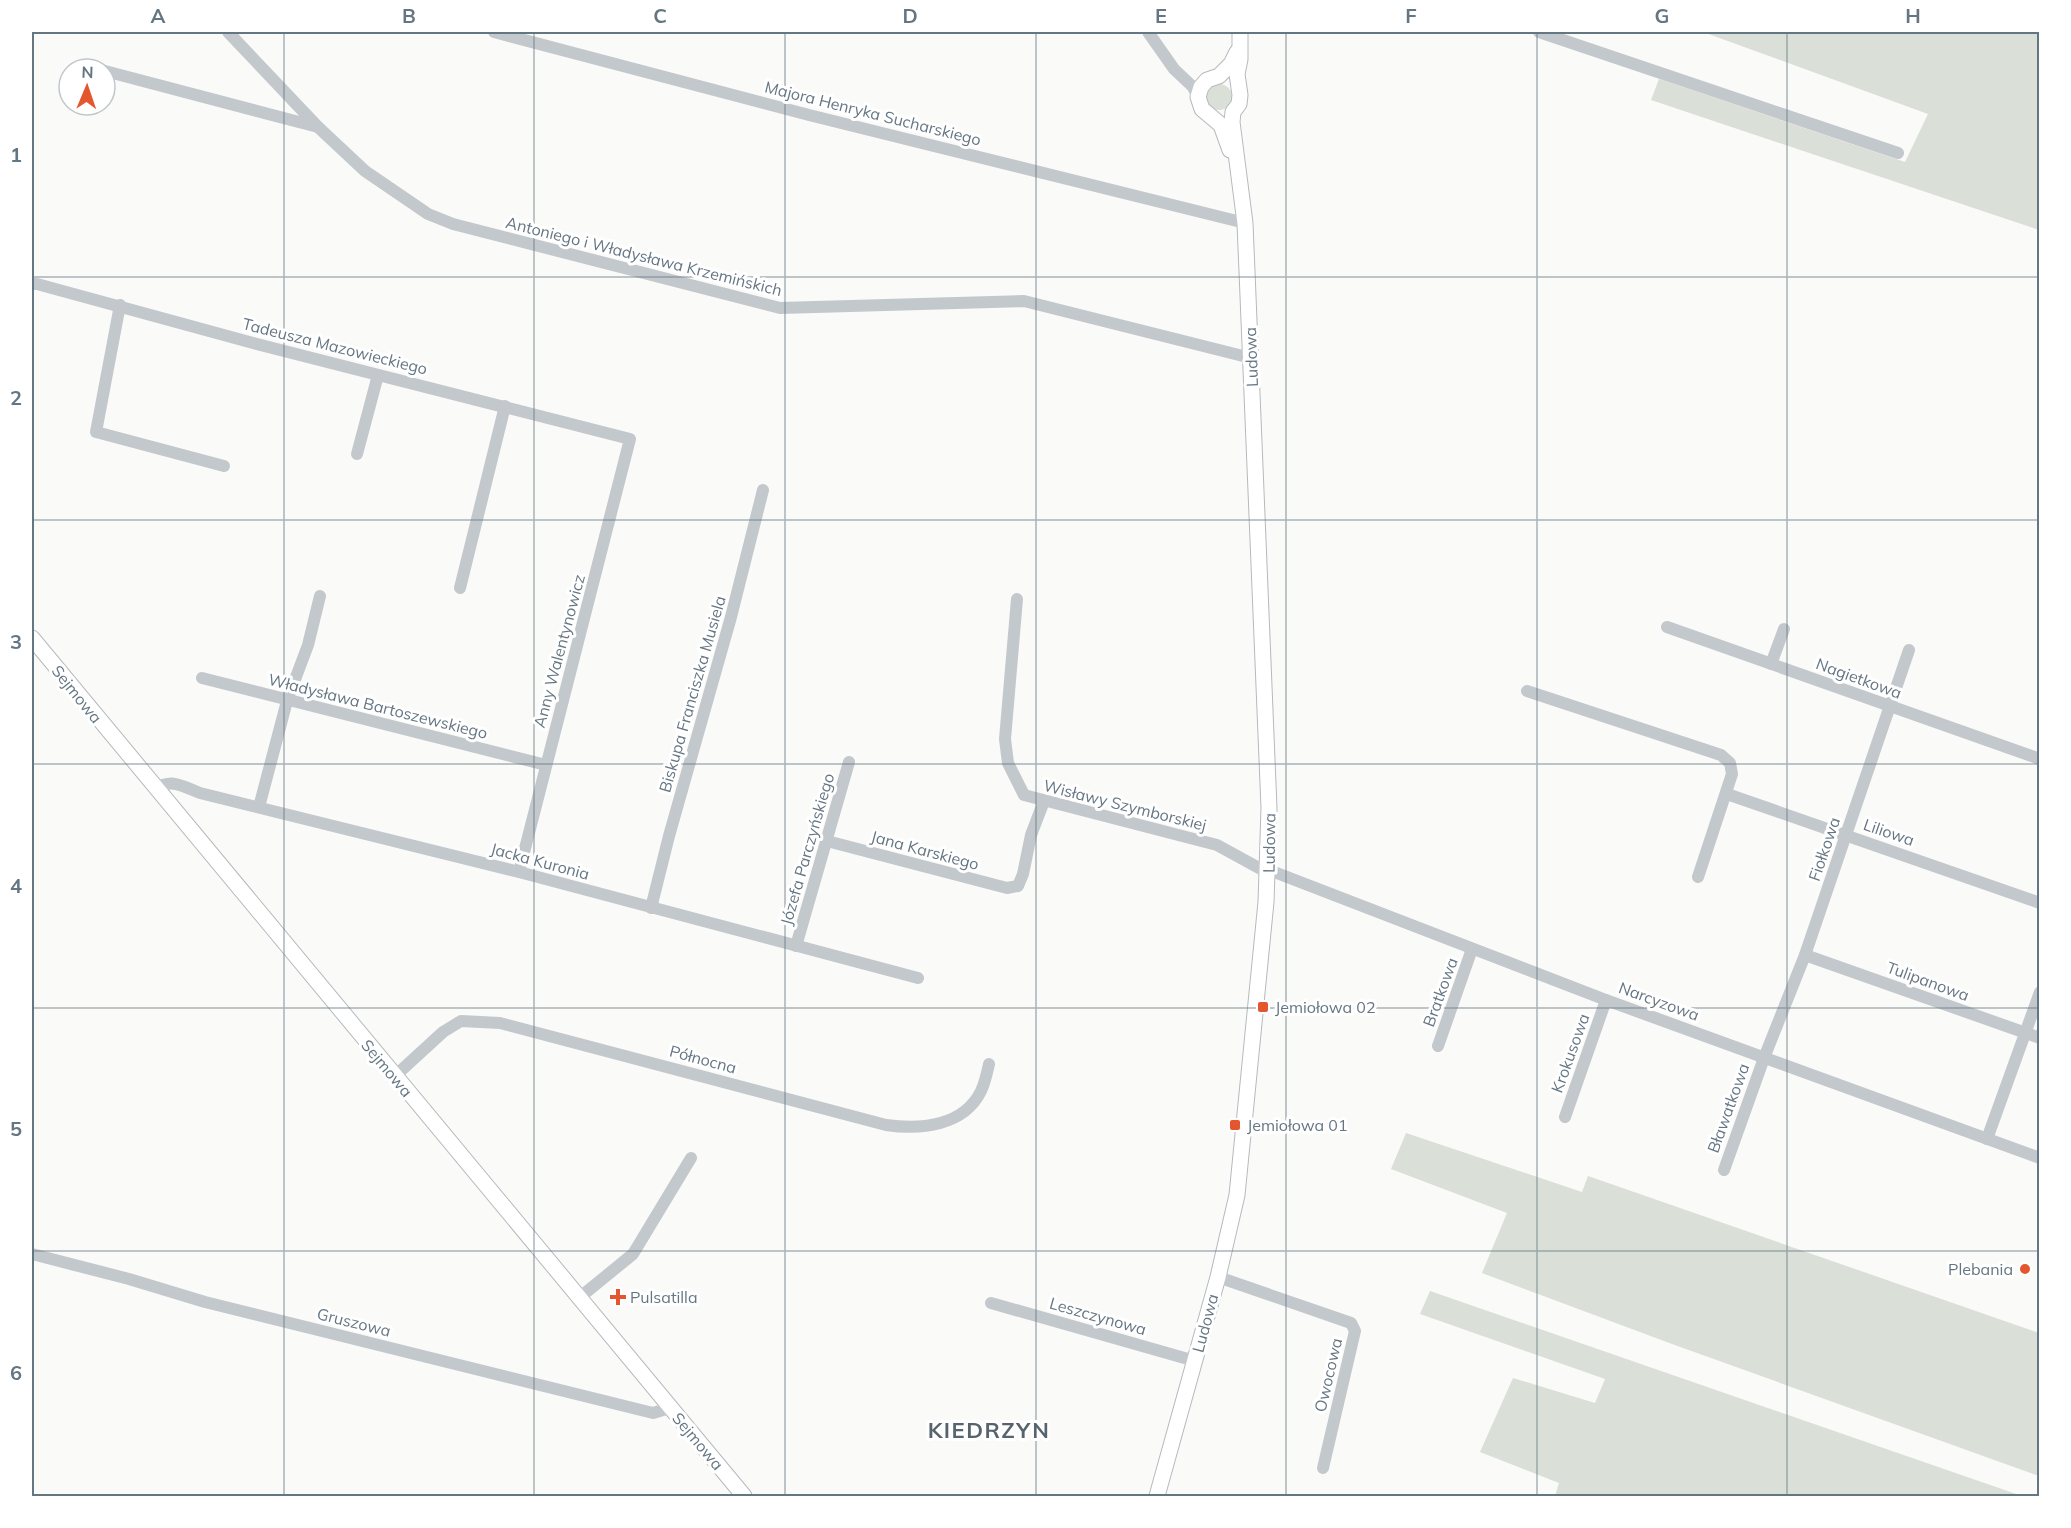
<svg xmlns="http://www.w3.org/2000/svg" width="2071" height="1528" viewBox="0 0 2071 1528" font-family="Mulish,sans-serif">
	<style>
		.green { fill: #dadfd7 }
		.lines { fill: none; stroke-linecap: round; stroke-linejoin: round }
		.major-casing { stroke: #b5babe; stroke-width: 17 }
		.minor { stroke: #c3c8cc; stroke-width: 12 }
		.major { stroke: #fff; stroke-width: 15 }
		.grid { fill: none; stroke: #657683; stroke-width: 1.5; stroke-opacity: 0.55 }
		.poi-dot { fill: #e4572e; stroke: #fff; stroke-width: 2 }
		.labels { text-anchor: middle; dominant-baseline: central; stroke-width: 6; stroke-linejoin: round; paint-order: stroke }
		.street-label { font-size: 16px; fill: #657683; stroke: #fff }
		.poi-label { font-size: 16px; fill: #657683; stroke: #fff; text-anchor: start }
		.district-label { font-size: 22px; font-weight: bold; letter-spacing: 1.5px; fill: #57646e; stroke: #fff }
		.neatline { fill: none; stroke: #657683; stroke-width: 2 }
		.grid-label { font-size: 20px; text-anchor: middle; font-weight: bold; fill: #657683 }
	</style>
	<rect width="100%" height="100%" fill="#fafaf8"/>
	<!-- green -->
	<g class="green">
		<polygon points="1703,32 2039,32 2039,230 1651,100 1659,79 1905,162 1928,114"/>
		<circle cx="1219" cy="97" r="13"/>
		<polygon points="1406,1133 1582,1192 1588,1176 2039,1333 2039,1476 1672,1344 1482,1273 1507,1213 1391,1169"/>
		<polygon points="1430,1291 2022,1496 1555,1496 1559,1483 1480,1452 1513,1378 1595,1403 1605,1379 1420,1314"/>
	</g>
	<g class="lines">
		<!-- major casing -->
		<g class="major-casing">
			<g id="major">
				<polyline points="1230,150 1221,125 1202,109 1198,97 1201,87 1207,80 1219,76 1231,64 1237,52"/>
				<polyline points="32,638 744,1496"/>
				<polyline points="1157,1496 1218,1277 1237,1195 1266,902 1269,808 1245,223 1232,122 1233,112 1239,104 1240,95 1237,74 1240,59 1240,32"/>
			</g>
		</g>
		<!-- minor -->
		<g class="minor">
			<polyline points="228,32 318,127 365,171 428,214 453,224 780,308 1024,301 1251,358"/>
			<polyline points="494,32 809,115 1245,223"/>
			<polyline points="1148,32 1174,69 1193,87 1198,97"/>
			<polyline points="1539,32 1898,153"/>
			<polyline points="85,66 96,69"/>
			<polyline points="105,71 318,127"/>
			<polyline points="32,284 37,284 253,343 630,439 519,872"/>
			<polyline points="120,305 96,432 224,466"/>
			<polyline points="357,454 378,375"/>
			<polyline points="460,588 505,406"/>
			<polyline points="1017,599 1005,739 1008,763 1024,795 1217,845 1259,868 1269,870 1606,1000 2040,1158"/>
			<polyline points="1667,627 2040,759"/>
			<polyline points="1771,664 1784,629"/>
			<polyline points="202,678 546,765"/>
			<polyline points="1527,691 1721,755 1730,763 1732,774 1698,877"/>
			<path d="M155,789C172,778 182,786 200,793L519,872L918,978"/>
			<polyline points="1727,794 2040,903"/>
			<polyline points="259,807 287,701 308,645 320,596"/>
			<polyline points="827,841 1007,888 1018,886 1023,874 1031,835 1044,801"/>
			<polyline points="651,908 669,836 731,617 763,490"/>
			<polyline points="796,946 849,762"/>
			<polyline points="1805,955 2040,1038"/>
			<polyline points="1438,1046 1472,949"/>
			<path d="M395,1076L443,1032L461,1021L500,1023L886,1125C921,1130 964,1126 981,1091C985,1083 987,1073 989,1064"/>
			<polyline points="1565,1117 1606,1000"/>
			<polyline points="1987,1139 2040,992"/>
			<polyline points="1724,1170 1764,1058 1805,955 1909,650"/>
			<polyline points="32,1254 129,1279 205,1302 653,1413 670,1408"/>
			<polyline points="1218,1277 1351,1323 1355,1331 1323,1468"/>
			<polyline points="579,1298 633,1254 691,1158"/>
			<polyline points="991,1303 1195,1361"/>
		</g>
		<!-- major -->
		<use href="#major" class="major"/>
	</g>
	<!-- grid -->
	<path class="grid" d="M284,32V1496M534,32V1496M785,32V1496M1036,32V1496M1286,32V1496M1537,32V1496M1787,32V1496M32,277H2040M32,520H2040M32,764H2040M32,1008H2040M32,1251H2040"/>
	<!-- markers -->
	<g class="poi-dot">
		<rect x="1257" y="1001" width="12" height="12" rx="3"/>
		<rect x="1229" y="1119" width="12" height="12" rx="3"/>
		<circle cx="2025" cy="1269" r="6"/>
		<path d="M615 1288h6v6h6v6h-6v6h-6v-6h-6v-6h6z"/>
	</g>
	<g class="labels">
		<!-- street labels -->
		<g class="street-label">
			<text transform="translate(873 113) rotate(14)">Majora Henryka Sucharskiego</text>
			<text transform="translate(644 256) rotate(14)">Antoniego i Władysława Krzemińskich</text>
			<text transform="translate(335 346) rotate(14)">Tadeusza Mazowieckiego</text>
			<text transform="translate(1251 357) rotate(-92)">Ludowa</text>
			<text transform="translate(559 651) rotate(-75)">Anny Walentynowicz</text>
			<text transform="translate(1859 678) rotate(20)">Nagietkowa</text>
			<text transform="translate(77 694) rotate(51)">Sejmowa</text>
			<text transform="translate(692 694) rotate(-74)">Biskupa Franciszka Musiela</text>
			<text transform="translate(378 706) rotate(14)">Władysława Bartoszewskiego</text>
			<text transform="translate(1125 805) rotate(14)">Wisławy Szymborskiej</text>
			<text transform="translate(1889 832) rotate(19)">Liliowa</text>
			<text transform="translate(1269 843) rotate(-89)">Ludowa</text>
			<text transform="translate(807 849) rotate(-74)">Józefa Parczyńskiego</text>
			<text transform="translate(1824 849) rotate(-71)">Fiołkowa</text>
			<text transform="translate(925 850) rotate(15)">Jana Karskiego</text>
			<text transform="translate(540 861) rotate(15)">Jacka Kuronia</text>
			<text transform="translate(1928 981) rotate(20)">Tulipanowa</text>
			<text transform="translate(1440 992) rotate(-70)">Bratkowa</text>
			<text transform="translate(1659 1001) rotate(20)">Narcyzowa</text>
			<text transform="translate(1570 1053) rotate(-70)">Krokusowa</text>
			<text transform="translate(703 1059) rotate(15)">Północna</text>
			<text transform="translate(387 1068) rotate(50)">Sejmowa</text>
			<text transform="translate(1728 1108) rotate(-70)">Bławatkowa</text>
			<text transform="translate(1098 1316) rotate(16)">Leszczynowa</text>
			<text transform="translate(354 1322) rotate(14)">Gruszowa</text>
			<text transform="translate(1205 1323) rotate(-75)">Ludowa</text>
			<text transform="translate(1328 1375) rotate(-77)">Owocowa</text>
			<text transform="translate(698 1441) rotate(50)">Sejmowa</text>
		</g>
		<!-- poi labels -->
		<g class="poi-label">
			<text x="1275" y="1007">Jemiołowa 02</text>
			<text x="1247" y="1125">Jemiołowa 01</text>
			<text x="2013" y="1269" text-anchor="end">Plebania</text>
			<text x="630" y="1297">Pulsatilla</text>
		</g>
		<!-- district labels -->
		<g class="district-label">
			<text x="989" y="1430">KIEDRZYN</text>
		</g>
	</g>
	<!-- border -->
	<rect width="2071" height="1528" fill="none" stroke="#ffffff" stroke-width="66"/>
	<!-- north arrow -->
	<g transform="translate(87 87) rotate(2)"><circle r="28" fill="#ffffff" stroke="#c1c8cd" stroke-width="1.5"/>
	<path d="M0-4.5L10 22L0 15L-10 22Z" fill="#e4572e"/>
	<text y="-9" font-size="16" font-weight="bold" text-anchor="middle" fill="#657683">N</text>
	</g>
	<rect x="33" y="33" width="2005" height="1462" class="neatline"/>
	<g class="grid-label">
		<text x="158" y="23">A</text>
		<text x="409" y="23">B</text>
		<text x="660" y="23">C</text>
		<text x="910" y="23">D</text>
		<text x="1161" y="23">E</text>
		<text x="1411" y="23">F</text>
		<text x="1662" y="23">G</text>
		<text x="1913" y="23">H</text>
		<text x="16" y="162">1</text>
		<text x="16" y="405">2</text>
		<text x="16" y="649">3</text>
		<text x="16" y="893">4</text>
		<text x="16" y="1136">5</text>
		<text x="16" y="1380">6</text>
	</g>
</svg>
